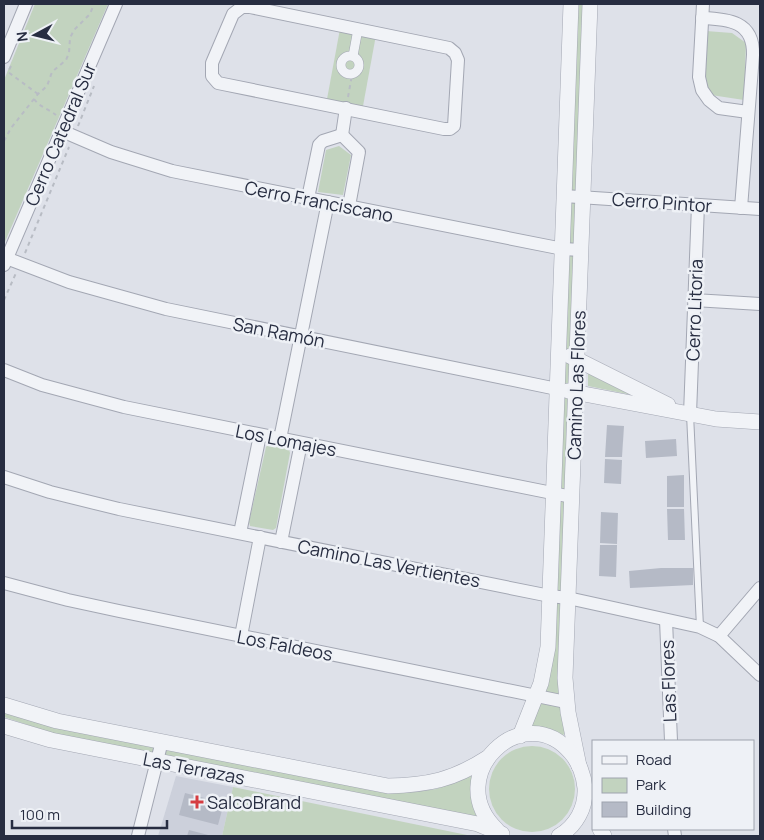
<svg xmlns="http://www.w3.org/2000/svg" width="764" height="840" viewBox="0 0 764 840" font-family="Manrope,sans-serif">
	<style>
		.built { fill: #ccd0db }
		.green { fill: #c2d3bf }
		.building { fill: #b5bac6 }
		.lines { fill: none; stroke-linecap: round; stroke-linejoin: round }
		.service-casing { stroke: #a3a7b3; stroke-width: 8 }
		.pedestrian-casing { stroke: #a3a7b3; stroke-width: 10 }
		.minor-casing { stroke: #a3a7b3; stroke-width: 14 }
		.tertiary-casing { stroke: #a3a7b3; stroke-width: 16 }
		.path { stroke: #b8bcc4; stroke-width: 2; stroke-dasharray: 4 4; stroke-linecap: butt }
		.service { stroke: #f1f3f7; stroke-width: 6 }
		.pedestrian { stroke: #f1f3f7; stroke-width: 9 }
		.minor { stroke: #f1f3f7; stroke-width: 12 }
		.tertiary { stroke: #f1f3f7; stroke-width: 15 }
		.poi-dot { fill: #d53c41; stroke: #eef1f6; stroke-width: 2 }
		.labels { text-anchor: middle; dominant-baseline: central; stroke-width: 5; stroke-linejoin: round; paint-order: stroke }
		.street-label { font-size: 18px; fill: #272d41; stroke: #eef1f6 }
		.poi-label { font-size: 18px; fill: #272d41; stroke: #eef1f6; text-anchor: start }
	</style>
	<rect width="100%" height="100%" fill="#dee1e9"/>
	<!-- built -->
	<polygon class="built" points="176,776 233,787 222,836 158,836"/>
	<!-- green -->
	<g class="green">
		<polygon points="35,4 108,4 4,244 4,80"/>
		<polygon points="577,4 585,4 561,709 565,734 560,736 528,732 539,706"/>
		<polygon points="340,29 376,35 363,106 327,99"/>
		<polygon points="706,31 732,33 746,43 744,100 711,95 703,78"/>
		<polygon points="339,146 351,155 343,195 318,192 326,150"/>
		<polygon points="588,371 637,396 588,386"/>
		<polygon points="268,445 289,449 290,453 276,528 273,530 250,526 249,522 266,447"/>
		<path d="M4,711L384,793L414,792L436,789L474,775C471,792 472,800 479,816L476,819L52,733L4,717Z"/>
		<circle cx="532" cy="789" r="43"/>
		<polygon points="233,787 472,836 222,836"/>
	</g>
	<!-- building -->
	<g class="building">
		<polygon points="607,425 624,426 622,457 605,457"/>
		<polygon points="676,439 677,456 646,458 645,441"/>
		<polygon points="605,459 622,460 621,484 604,483"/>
		<polygon points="684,475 684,507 667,507 667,476"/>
		<polygon points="667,509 684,509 685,540 668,540"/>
		<polygon points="601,512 618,513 617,544 600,543"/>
		<polygon points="600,545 617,545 616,577 599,576"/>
		<polygon points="661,568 693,568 693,585 630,588 629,571"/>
		<polygon points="185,793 224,803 218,825 179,815"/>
		<polygon points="189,830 212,836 187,836"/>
	</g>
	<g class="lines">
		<!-- service casing -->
		<g class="service-casing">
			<polyline id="service" points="690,414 700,627"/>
		</g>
		<!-- pedestrian casing -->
		<g class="pedestrian-casing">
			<g id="pedestrian">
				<circle cx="350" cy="65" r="9"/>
				<polyline points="353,56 358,29"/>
			</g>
		</g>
		<!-- minor casing -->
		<g class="minor-casing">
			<g id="minor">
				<polyline points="703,4 699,77 702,90 709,100 719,108 748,112"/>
				<polygon points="242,7 250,7 449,48 455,53 458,60 454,126 450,129 444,129 218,83 212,76 212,63 233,14"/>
				<path d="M702,18C728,19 754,21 753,55L741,208"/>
				<polyline points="4,57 26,4"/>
				<polyline points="62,131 111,152 172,171 563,249 581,250"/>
				<polyline points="342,135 359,152 349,206"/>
				<polyline points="342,135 346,108"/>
				<polyline points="564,196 760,209"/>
				<polyline points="308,198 319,145 323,141 342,135"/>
				<polyline points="6,258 69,282 166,309 557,389"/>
				<polyline points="4,265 116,4"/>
				<polyline points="694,300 760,304"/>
				<polyline points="4,370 42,385 124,407 572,497"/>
				<polyline points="690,414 698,205"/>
				<polyline points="280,439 328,202"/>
				<polyline points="4,477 50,492 119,509 550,596 568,598 700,627 719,636 760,675"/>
				<polyline points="240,533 260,435"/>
				<polyline points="281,542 301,443"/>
				<polyline points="4,583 68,600 119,611 566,702"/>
				<polyline points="666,620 671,741"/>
				<polyline points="241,636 260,537"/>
				<polyline points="719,636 760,588"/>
				<polyline points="674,829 675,836"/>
				<polyline points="138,836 162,741"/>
			</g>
		</g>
		<!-- tertiary casing -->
		<g class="tertiary-casing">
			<g id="tertiary">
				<polyline points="570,356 668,405"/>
				<polyline points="568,391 716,419 760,422"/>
				<path d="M4,705L57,721L388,786C428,785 453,780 487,758"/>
				<polyline points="4,726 51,740 478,824 502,834"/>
				<polyline points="520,736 541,683 548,647 571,4"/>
				<polyline points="579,766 568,712 565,678 590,4"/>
				<polyline points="600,829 604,836"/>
				<path d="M497,830C440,776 524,696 571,753C579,762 584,776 585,788C586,808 576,826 559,836"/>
			</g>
		</g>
		<!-- path -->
		<g class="path">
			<polyline points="11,66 8,72 38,94"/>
			<polyline points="348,97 352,75"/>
			<path d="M34,99C40,107 48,109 56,115"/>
			<polyline points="78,126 94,86"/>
			<polyline points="4,141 11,128 38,94 47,86 52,72 66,60 69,53 70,38 74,30 90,14 94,4"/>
			<polyline points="25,253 69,147"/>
			<polyline points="4,300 16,273"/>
		</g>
		<!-- service -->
		<use href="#service" class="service"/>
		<!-- pedestrian -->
		<use href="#pedestrian" class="pedestrian"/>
		<!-- minor -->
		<use href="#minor" class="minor"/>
		<!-- tertiary -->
		<use href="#tertiary" class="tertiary"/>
	</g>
	<!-- markers -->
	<path class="poi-dot" d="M194.5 794.5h5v5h5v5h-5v5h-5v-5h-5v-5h5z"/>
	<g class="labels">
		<!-- street labels -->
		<g class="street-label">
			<text transform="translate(60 134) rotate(-67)">Cerro Catedral Sur</text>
			<text transform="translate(319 201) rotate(11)">Cerro Franciscano</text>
			<text transform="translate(662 202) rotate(4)">Cerro Pintor</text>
			<text transform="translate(694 310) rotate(-88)">Cerro Litoria</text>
			<text transform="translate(279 332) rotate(11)">San Ramón</text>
			<text transform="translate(576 385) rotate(-88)">Camino Las Flores</text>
			<text transform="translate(286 440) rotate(11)">Los Lomajes</text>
			<text transform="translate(389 563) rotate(11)">Camino Las Vertientes</text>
			<text transform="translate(285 645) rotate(11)">Los Faldeos</text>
			<text transform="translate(668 681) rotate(-92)">Las Flores</text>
			<text transform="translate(194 768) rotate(11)">Las Terrazas</text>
		</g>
		<!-- poi labels -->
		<g class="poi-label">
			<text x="207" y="802">SalcoBrand</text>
		</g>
	</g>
	<!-- border -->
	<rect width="764" height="840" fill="none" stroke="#272d41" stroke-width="10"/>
	<!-- legend -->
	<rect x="592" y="740" width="162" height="90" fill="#eef1f6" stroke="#9ea3ae"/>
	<rect x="602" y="756" width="25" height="8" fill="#f1f3f7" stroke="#9ea3ae"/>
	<text x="636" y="765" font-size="15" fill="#272d41">Road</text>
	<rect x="602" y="778" width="25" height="15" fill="#c2d3bf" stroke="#9ea3ae"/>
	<text x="636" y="790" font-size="15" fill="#272d41">Park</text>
	<rect x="602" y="802" width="25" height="15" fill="#b5bac6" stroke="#9ea3ae"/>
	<text x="636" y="815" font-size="15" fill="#272d41">Building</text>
	<!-- north arrow -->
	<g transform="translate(35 35) rotate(263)" stroke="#eef1f6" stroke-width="4" paint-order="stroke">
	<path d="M0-4L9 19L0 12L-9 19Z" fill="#272d41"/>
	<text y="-8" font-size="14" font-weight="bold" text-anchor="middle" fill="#272d41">N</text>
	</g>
	<!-- scale -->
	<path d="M12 820v8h155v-8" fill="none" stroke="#272d41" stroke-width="2.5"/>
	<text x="20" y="820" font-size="15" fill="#272d41" stroke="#eef1f6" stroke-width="4" paint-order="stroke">100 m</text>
</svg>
